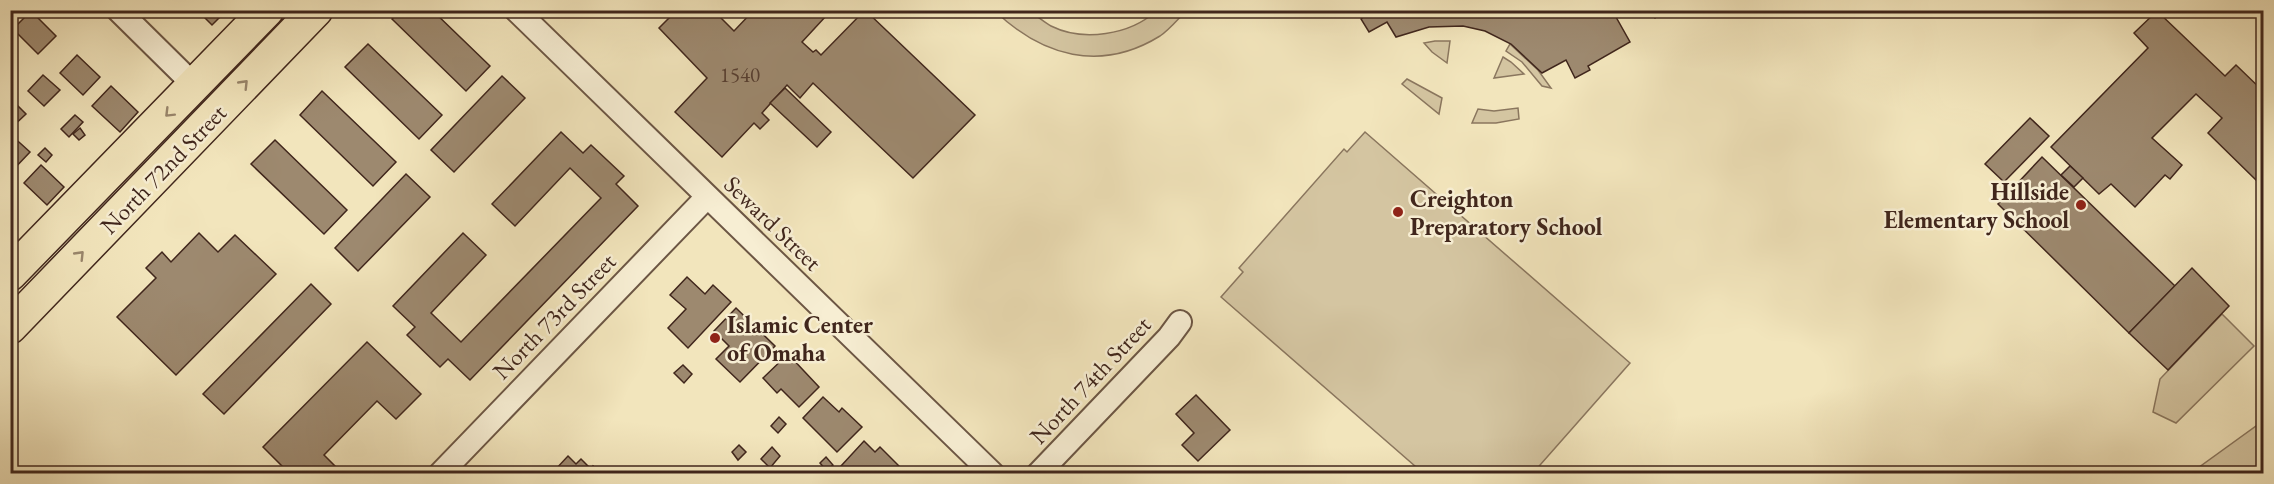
<svg xmlns="http://www.w3.org/2000/svg" width="2274" height="484" viewBox="0 0 2274 484" font-family="'EB Garamond',serif">
	<style>
		.green { fill: #d4c5a1; stroke: #8a765e; stroke-width: 1.5 }
		.building { fill: #9d896f; stroke: #40261c; stroke-width: 1.5 }
		.lines { fill: none; stroke-linecap: round; stroke-linejoin: round }
		.minor-casing { stroke: #6c5644; stroke-width: 26 }
		.primary-casing { stroke: #40261c; stroke-width: 36 }
		.minor { stroke: #f7eed3; stroke-width: 22 }
		.primary { stroke: #f2e5bc; stroke-width: 33 }
		.oneway { stroke: #99866c }
		.poi-dot { fill: #8f2418; stroke: #f7eed3; stroke-width: 2 }
		.labels { text-anchor: middle; dominant-baseline: central; stroke-width: 5; stroke-linejoin: round; paint-order: stroke }
		.number-label { font-size: 21px; fill: #573f31 }
		.street-label { font-size: 24px; fill: #40261c; stroke: #f7eed3 }
		.poi-label { font-size: 24px; font-weight: bold; fill: #40261c; stroke: #f7eed3; text-anchor: start }
	</style>
	<rect width="100%" height="100%" fill="#f2e5bc"/>
	<filter id="stains"><feTurbulence type="fractalNoise" baseFrequency=".00333" numOctaves="4"/><feColorMatrix values="0 0 0 0 .2 0 0 0 0 .09 0 0 0 0 .02 0 0 0 .5 -.17"/></filter>
	<radialGradient id="worn" r=".72"><stop offset=".6" stop-color="#630" stop-opacity="0"/><stop offset="1" stop-color="#630" stop-opacity=".3"/></radialGradient>
	<!-- green -->
	<g class="green">
		<path d="M995,11C1004,10 1019,8 1027,11C1036,14 1043,22 1051,26C1083,42 1130,35 1156,11H1186C1178,19 1169,30 1160,36C1100,73 1042,56 995,11Z"/>
		<polygon points="1435,41 1450,41 1447,63 1432,52 1424,43"/>
		<polygon points="1510,44 1538,70 1551,88 1542,86 1522,62 1506,51"/>
		<polygon points="1503,57 1511,62 1524,74 1494,78"/>
		<polygon points="1407,79 1442,98 1439,114 1402,84"/>
		<polygon points="1518,108 1519,119 1496,123 1472,123 1478,109 1494,111"/>
		<polygon points="1365,132 1630,363 1533,473 1423,473 1221,297 1243,272 1239,268 1344,149 1347,152"/>
		<polygon points="2222,314 2254,346 2176,423 2153,412 2160,379"/>
		<polygon points="2263,421 2263,473 2191,473"/>
	</g>
	<!-- building -->
	<g class="building">
		<polygon points="197,10 227,10 212,25"/>
		<polygon points="401,10 432,10 490,66 466,91 392,19"/>
		<polygon points="663,10 713,10 734,31 754,10 828,10 824,14 826,16 802,42 813,52 816,50 821,55 865,10 975,115 913,178 813,83 800,98 787,85 762,113 769,120 760,129 754,123 722,157 675,112 707,78 659,28 670,17"/>
		<polygon points="1362,10 1612,10 1630,42 1588,66 1590,70 1575,78 1566,60 1542,73 1511,44 1485,31 1463,26 1429,27 1396,37 1387,22 1369,32 1361,19 1365,16"/>
		<polygon points="1647,10 1663,10 1655,18"/>
		<polygon points="31,11 56,36 38,54 13,29"/>
		<polygon points="2157,11 2225,76 2236,65 2264,92 2264,175 2257,181 2208,133 2222,118 2196,94 2152,138 2182,165 2170,179 2165,175 2135,207 2111,184 2099,194 2051,147 2148,48 2134,33"/>
		<polygon points="368,44 442,115 419,139 345,67"/>
		<polygon points="77,55 100,77 83,95 60,73"/>
		<polygon points="43,75 60,90 44,106 28,91"/>
		<polygon points="502,76 525,98 454,172 431,150"/>
		<polygon points="111,86 138,112 120,132 92,106"/>
		<polygon points="785,88 831,132 817,147 770,103"/>
		<polygon points="10,89 17,95 10,103"/>
		<polygon points="322,91 396,162 373,186 300,115"/>
		<polygon points="16,104 26,114 11,128 10,110"/>
		<polygon points="75,115 83,122 69,137 61,129"/>
		<polygon points="2030,118 2049,136 2004,182 1985,164"/>
		<polygon points="80,128 85,135 79,140 73,134"/>
		<polygon points="561,132 583,153 591,145 624,176 616,184 638,206 470,380 448,359 440,367 407,335 415,327 393,306 463,233 486,255 431,313 461,342 601,198 570,168 515,226 492,204"/>
		<polygon points="10,134 30,152 11,172 10,172"/>
		<polygon points="275,140 347,210 324,234 251,164"/>
		<polygon points="45,148 52,155 46,162 38,155"/>
		<polygon points="2042,157 2175,286 2129,333 1998,204"/>
		<polygon points="41,165 64,187 47,205 24,183"/>
		<polygon points="2070,166 2083,178 2074,187 2061,175"/>
		<polygon points="406,174 430,197 358,271 335,248"/>
		<polygon points="199,233 218,252 235,235 276,274 176,375 117,317 156,278 146,268 162,252 171,262"/>
		<polygon points="2192,268 2229,306 2168,370 2129,333"/>
		<polygon points="687,277 705,294 713,285 731,302 688,348 668,328 686,309 670,295"/>
		<polygon points="311,284 331,304 224,414 203,394"/>
		<polygon points="736,308 775,346 740,382 716,359 729,346 714,331"/>
		<polygon points="367,342 421,394 396,419 377,401 324,455 343,474 290,474 263,447"/>
		<polygon points="788,354 819,387 799,407 781,389 777,393 763,378"/>
		<polygon points="683,365 692,374 684,383 674,373"/>
		<polygon points="1196,395 1230,430 1198,461 1182,445 1194,433 1176,414"/>
		<polygon points="823,397 839,412 842,408 862,427 837,452 803,418"/>
		<polygon points="779,417 786,424 778,433 771,426"/>
		<polygon points="864,441 875,452 880,447 902,469 898,474 849,474 841,466"/>
		<polygon points="739,445 746,452 738,460 732,452"/>
		<polygon points="772,447 780,456 770,468 761,459"/>
		<polygon points="568,456 576,464 581,459 591,469 593,466 601,474 556,474 554,471"/>
		<polygon points="826,457 833,465 826,470 820,463"/>
	</g>
	<g class="lines">
		<!-- minor casing -->
		<g class="minor-casing">
			<g id="minor">
				<polyline points="118,10 195,86"/>
				<polyline points="516,10 993,474"/>
				<polyline points="440,474 707,197"/>
				<polyline points="1038,474 1169,337 1180,322"/>
			</g>
		</g>
		<!-- primary casing -->
		<g class="primary-casing">
			<g id="primary">
				<polyline points="10,274 267,10"/>
				<polyline points="10,327 316,10"/>
			</g>
		</g>
		<!-- minor -->
		<use href="#minor" class="minor"/>
		<!-- primary -->
		<use href="#primary" class="primary"/>
	</g>
	<!-- one-way arrows -->
	<defs><path id="oneway-chevron" d="M-2-3.5L2.5 0L-2 3.5" fill="none" stroke-width="1.6" stroke-linecap="round" stroke-linejoin="round" transform="scale(1.5)"/></defs>
	<g class="oneway">
		<use href="#oneway-chevron" transform="translate(244 84) rotate(-46)"/>
		<use href="#oneway-chevron" transform="translate(169 113) rotate(135)"/>
		<use href="#oneway-chevron" transform="translate(80 255) rotate(-46)"/>
	</g>
	<!-- markers -->
	<g class="poi-dot">
		<circle cx="2081" cy="205" r="6"/>
		<circle cx="1398" cy="212" r="6"/>
		<circle cx="715" cy="338" r="6"/>
	</g>
	<g class="labels">
		<!-- number labels -->
		<g class="number-label">
			<text x="740" y="74">1540</text>
		</g>
		<!-- street labels -->
		<g class="street-label">
			<text transform="translate(163 169) rotate(-46)">North 72nd Street</text>
			<text transform="translate(773 223) rotate(44)">Seward Street</text>
			<text transform="translate(554 316) rotate(-46)">North 73rd Street</text>
			<text transform="translate(1090 380) rotate(-47)">North 74th Street</text>
		</g>
		<!-- poi labels -->
		<g class="poi-label">
			<text x="2069" y="191" text-anchor="end">Hillside<tspan x="2069" dy="28">Elementary School</tspan></text>
			<text x="1410" y="198">Creighton<tspan x="1410" dy="28">Preparatory School</tspan></text>
			<text x="727" y="324">Islamic Center<tspan x="727" dy="28">of Omaha</tspan></text>
		</g>
	</g>
	<!-- margin -->
	<rect width="2274" height="484" fill="none" stroke="#f2e5bc" stroke-width="36"/>
	<rect x="12" y="12" width="2250" height="460" fill="none" stroke="#40261c" stroke-width="3"/>
	<rect x="18" y="18" width="2238" height="448" fill="none" stroke="#40261c" stroke-width="1.5"/>
	<rect width="100%" height="100%" filter="url(#stains)"/>
	<rect width="100%" height="100%" fill="url(#worn)"/>
</svg>
